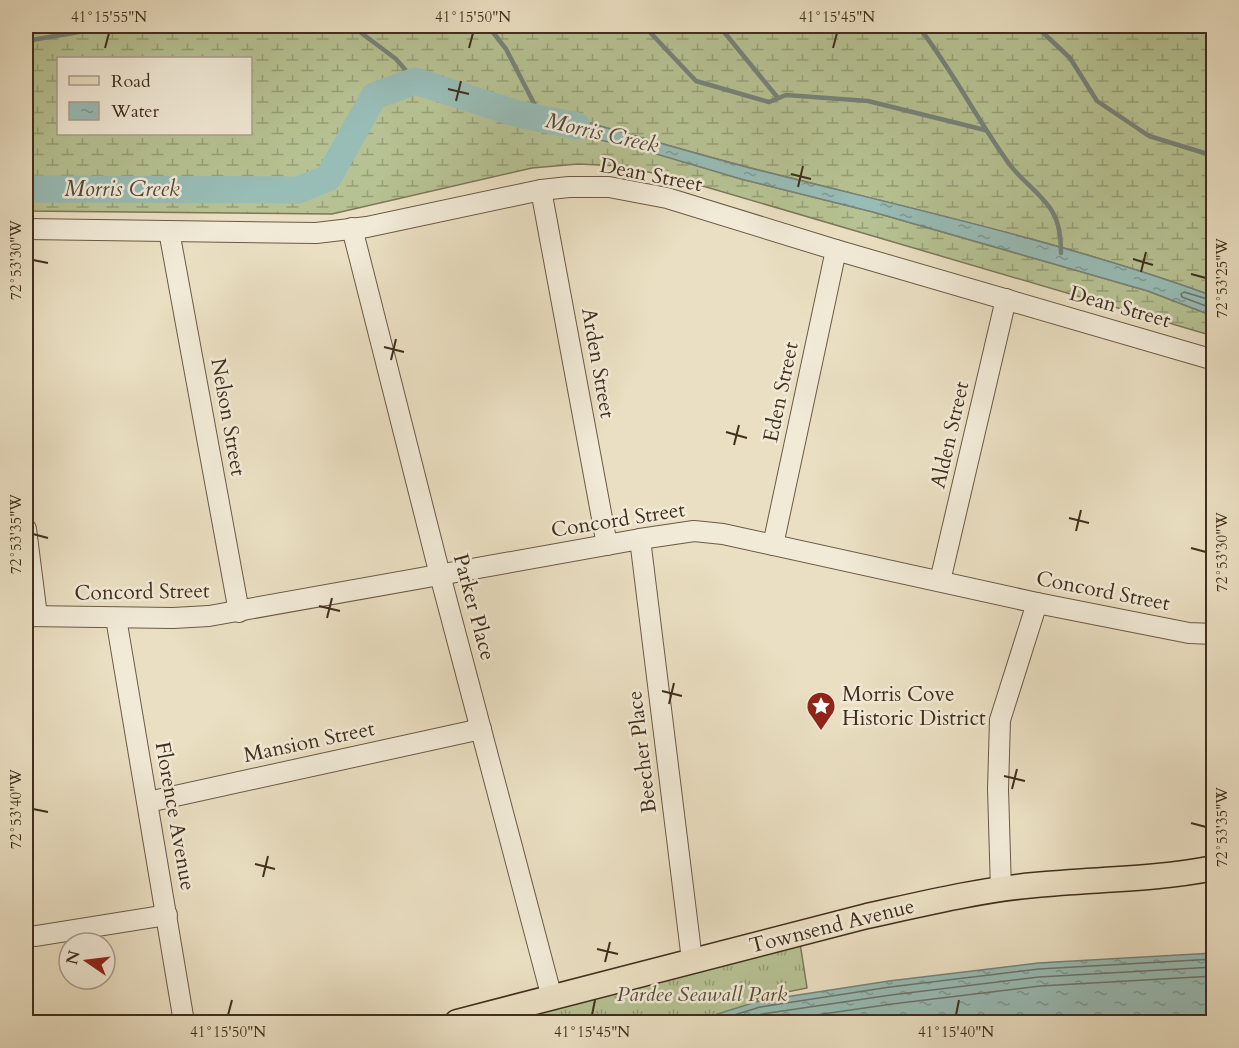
<svg xmlns="http://www.w3.org/2000/svg" width="1239" height="1048" viewBox="0 0 1239 1048" font-family="Cardo,serif">
	<style>
		.grass { fill: url(#grass-tufts); stroke: #7c7858; stroke-width: 1.5 }
		.wetland { fill: url(#wetland-marsh); stroke: #7c7858; stroke-width: 1.5; fill-rule: evenodd }
		.water { fill: url(#water-ripples); stroke: #758379; stroke-width: 1.5 }
		.lines { fill: none; stroke-linecap: round; stroke-linejoin: round }
		.shore { stroke: #6c756a; stroke-width: 1.5 }
		.stream { stroke: #758379; stroke-width: 4.5 }
		.river { stroke: #98bcb6; stroke-width: 27 }
		.minor-casing { stroke: #6b5a46; stroke-width: 22 }
		.major-casing { stroke: #412e1d; stroke-width: 27 }
		.minor { stroke: #f1ead7; stroke-width: 20 }
		.major { stroke: #eadfc2; stroke-width: 24 }
		.ticks { fill: none; stroke: #412e1d; stroke-width: 2 }
		.labels { text-anchor: middle; dominant-baseline: central; stroke-width: 5; stroke-linejoin: round; paint-order: stroke }
		.street-label { font-size: 21px; fill: #412e1d; stroke: #f1ead7 }
		.poi-label { font-size: 21px; fill: #412e1d; stroke: #f1ead7; text-anchor: start }
		.park-label { font-size: 21px; font-style: italic; fill: #584c35; stroke: #f1ead7 }
		.water-label { font-size: 22px; font-style: italic; fill: #524a3c; stroke: #f1ead7 }
		.neatline { fill: none; stroke: #412e1d; stroke-width: 2 }
		.ticks-label { font-size: 15px; text-anchor: middle; fill: #412e1d }
	</style>
	<defs>
		<pattern id="grass-tufts" width="24" height="20" patternUnits="userSpaceOnUse" patternTransform="scale(1.5)"><rect width="24" height="20" fill="#b6c293"/><path d="M3 7l-1-3M5 7V3M7 7l1-3M15 17l-1-3M17 17v-4M19 17l1-3" fill="none" stroke="#969e77"/></pattern>
		<pattern id="wetland-marsh" width="20" height="14" patternUnits="userSpaceOnUse" patternTransform="scale(1.5)"><rect width="20" height="14" fill="#b6c293"/><path d="M1 5h8M5 5V1M11 12h8M15 12V8" fill="none" stroke="#969e77"/></pattern>
		<pattern id="water-ripples" width="26" height="14" patternUnits="userSpaceOnUse" patternTransform="scale(1.5)"><rect width="26" height="14" fill="#98bcb6"/><path d="M2 4q2-2 4 0t4 0M15 11q2-2 4 0t4 0" fill="none" stroke="#7e9993"/></pattern>
	</defs>
	<rect width="100%" height="100%" fill="#eadfc2"/>
	<filter id="stains"><feTurbulence type="fractalNoise" baseFrequency=".00333" numOctaves="4"/><feColorMatrix values="0 0 0 0 .2 0 0 0 0 .09 0 0 0 0 .02 0 0 0 .5 -.17"/></filter>
	<radialGradient id="worn" r=".72"><stop offset=".6" stop-color="#630" stop-opacity="0"/><stop offset="1" stop-color="#630" stop-opacity=".3"/></radialGradient>
	<!-- grass -->
	<polygon class="grass" points="800,943 807,988 757,998 758,1007 696,1022 498,1022"/>
	<!-- wetland -->
	<path class="wetland" d="M26,26H1213V296C1062,241 903,207 747,167C681,150 616,130 550,112L541,117L741,179L873,212L1148,291L1213,316V336L679,179L622,166L578,164L532,168L332,214L26,211ZM58,58H250V134H58Z"/>
	<!-- water -->
	<g class="water">
		<path d="M550,112C616,130 681,150 746,167C903,207 1062,241 1213,296V316L1148,291L873,212L741,179L636,148L546,128L541,117Z"/>
		<polygon points="1213,953 1213,1022 692,1022 759,1001 889,981 1038,963"/>
	</g>
	<g class="lines">
		<!-- shore -->
		<g class="shore">
			<polyline points="1214,301 1184,292 1181,294 1182,297 1214,309"/>
			<polyline points="712,1022 760,1007 890,987 1039,969 1214,959"/>
			<polyline points="736,1022 762,1014 891,995 1039,977 1214,967"/>
			<polyline points="768,1022 892,1004 1040,986 1214,976"/>
		</g>
		<!-- stream -->
		<g class="stream">
			<polyline points="352,26 396,59 415,81"/>
			<polyline points="488,26 506,49 541,117"/>
			<polyline points="644,26 696,81 769,102 786,95 868,101 985,130"/>
			<polyline points="723,26 724,32 778,98"/>
			<path d="M918,26C952,69 977,120 1010,165C1021,180 1046,198 1053,213C1060,225 1061,240 1061,253"/>
			<polyline points="1036,26 1070,58 1097,101 1149,136 1214,156"/>
			<polyline points="1188,26 1214,33"/>
			<polyline points="26,41 114,26"/>
		</g>
		<!-- river -->
		<polyline class="river" points="26,189 298,190 328,178 374,96 415,81 518,114 577,126"/>
		<!-- minor casing -->
		<g class="minor-casing">
			<g id="minor">
				<polyline points="541,190 607,545"/>
				<polyline points="352,228 440,575 552,998"/>
				<polyline points="26,229 316,233 367,227 541,190 569,187 609,187 667,198 836,250 1214,360"/>
				<polyline points="169,231 239,612"/>
				<polyline points="26,529 37,616"/>
				<polyline points="640,539 692,960"/>
				<polyline points="773,545 836,250"/>
				<polyline points="940,581 1006,299"/>
				<polyline points="26,616 173,618 209,616 640,539 694,531 723,534 1037,603 1189,633 1214,634"/>
				<polyline points="116,618 184,1022"/>
				<polyline points="148,802 481,729"/>
				<polyline points="1001,890 998,789 1000,720 1037,603"/>
				<polyline points="36,936 167,915"/>
			</g>
		</g>
		<!-- major casing -->
		<g class="major-casing">
			<path id="major" d="M457,1022L867,916C922,904 979,890 1035,885C1095,879 1154,880 1214,868"/>
		</g>
		<!-- minor -->
		<use href="#minor" class="minor"/>
		<!-- major -->
		<use href="#major" class="major"/>
	</g>
	<!-- ticks -->
	<path class="ticks" d="M105,48L109,33M469,48L473,33M833,48L837,33M448,89L469,94M456,101L461,81M791,174L811,179M798,187L803,166M1133,259L1153,265M33,260L48,263M1141,272L1146,252M1191,274L1206,278M384,347L404,352M391,360L396,339M726,432L747,438M734,445L739,425M1069,518L1089,523M1076,531L1081,510M33,534L48,538M1191,548L1206,552M319,606L340,611M327,618L332,598M662,691L682,696M669,704L674,683M1004,776L1025,781M1012,789L1017,769M33,809L48,812M1191,823L1206,827M255,864L275,869M263,877L268,856M597,949L618,954M605,962L610,942M228,1015L232,1000M592,1015L595,1000M956,1015L959,1000"/>
	<!-- icons -->
	<defs>
		<g id="sight-pin" transform="scale(1.5)"><path d="M0 17L-7.5 6A9.5 9.5 0 1 1 7.5 6Z" fill="#8f2418" stroke="#f1ead7"/><path d="M0-6L1.8-2.2L6-1.7L2.9 1.2L3.7 5.4L0 3.3L-3.7 5.4L-2.9 1.2L-6-1.7L-1.8-2.2Z" fill="#fff"/></g>
	</defs>
	<g fill-rule="evenodd">
		<use href="#sight-pin" x="821" y="706"/>
	</g>
	<g class="labels">
		<!-- street labels -->
		<g class="street-label">
			<text transform="translate(651 175) rotate(11)">Dean Street</text>
			<text transform="translate(1120 307) rotate(16)">Dean Street</text>
			<text transform="translate(598 363) rotate(80)">Arden Street</text>
			<text transform="translate(781 392) rotate(-78)">Eden Street</text>
			<text transform="translate(228 417) rotate(80)">Nelson Street</text>
			<text transform="translate(950 435) rotate(-77)">Alden Street</text>
			<text transform="translate(618 520) rotate(-9)">Concord Street</text>
			<text transform="translate(1103 591) rotate(11)">Concord Street</text>
			<text transform="translate(142 592) rotate(-1)">Concord Street</text>
			<text transform="translate(474 607) rotate(75)">Parker Place</text>
			<text transform="translate(309 742) rotate(-12)">Mansion Street</text>
			<text transform="translate(642 752) rotate(-97)">Beecher Place</text>
			<text transform="translate(175 816) rotate(80)">Florence Avenue</text>
			<text transform="translate(832 926) rotate(-14)">Townsend Avenue</text>
		</g>
		<!-- poi labels -->
		<g class="poi-label">
			<text x="842" y="694">Morris Cove<tspan x="842" dy="24">Historic District</tspan></text>
		</g>
		<!-- park labels -->
		<g class="park-label">
			<text x="702" y="994">Pardee Seawall Park</text>
		</g>
		<!-- water labels -->
		<g class="water-label">
			<text transform="translate(602 133) rotate(13)">Morris Creek</text>
			<text x="122" y="189">Morris Creek</text>
		</g>
	</g>
	<!-- margin -->
	<rect width="1239" height="1048" fill="none" stroke="#eadfc2" stroke-width="66"/>
	<!-- legend -->
	<rect x="57" y="57" width="195" height="78" fill="#f1ead7" stroke="#ab9f8d" stroke-width="1.5"/>
	<rect x="69" y="76" width="30" height="9" fill="#eadfc2" stroke="#ab9f8d" stroke-width="1.5"/>
	<text x="111" y="87" font-size="18" fill="#412e1d">Road</text>
	<rect x="69" y="102" width="30" height="18" fill="url(#water-ripples)" stroke="#ab9f8d" stroke-width="1.5"/>
	<text x="111" y="117" font-size="18" fill="#412e1d">Water</text>
	<!-- north arrow -->
	<g transform="translate(87 961) rotate(284)"><circle r="28" fill="#f1ead7" stroke="#ab9f8d" stroke-width="1.5"/>
	<path d="M0-4.5L10 22L0 15L-10 22Z" fill="#8f2418"/>
	<text y="-9" font-size="16" font-weight="bold" text-anchor="middle" fill="#412e1d">N</text>
	</g>
	<rect x="33" y="33" width="1173" height="982" class="neatline"/>
	<g class="ticks-label">
		<text x="109" y="22">41°15'55"N</text>
		<text x="473" y="22">41°15'50"N</text>
		<text x="837" y="22">41°15'45"N</text>
		<text transform="translate(16 260) rotate(-90)" y="5">72°53'30"W</text>
		<text transform="translate(1222 278) rotate(-90)" y="5">72°53'25"W</text>
		<text transform="translate(16 534) rotate(-90)" y="5">72°53'35"W</text>
		<text transform="translate(1222 552) rotate(-90)" y="5">72°53'30"W</text>
		<text transform="translate(16 809) rotate(-90)" y="5">72°53'40"W</text>
		<text transform="translate(1222 827) rotate(-90)" y="5">72°53'35"W</text>
		<text x="228" y="1037">41°15'50"N</text>
		<text x="592" y="1037">41°15'45"N</text>
		<text x="956" y="1037">41°15'40"N</text>
	</g>
	<rect width="100%" height="100%" filter="url(#stains)"/>
	<rect width="100%" height="100%" fill="url(#worn)"/>
</svg>
